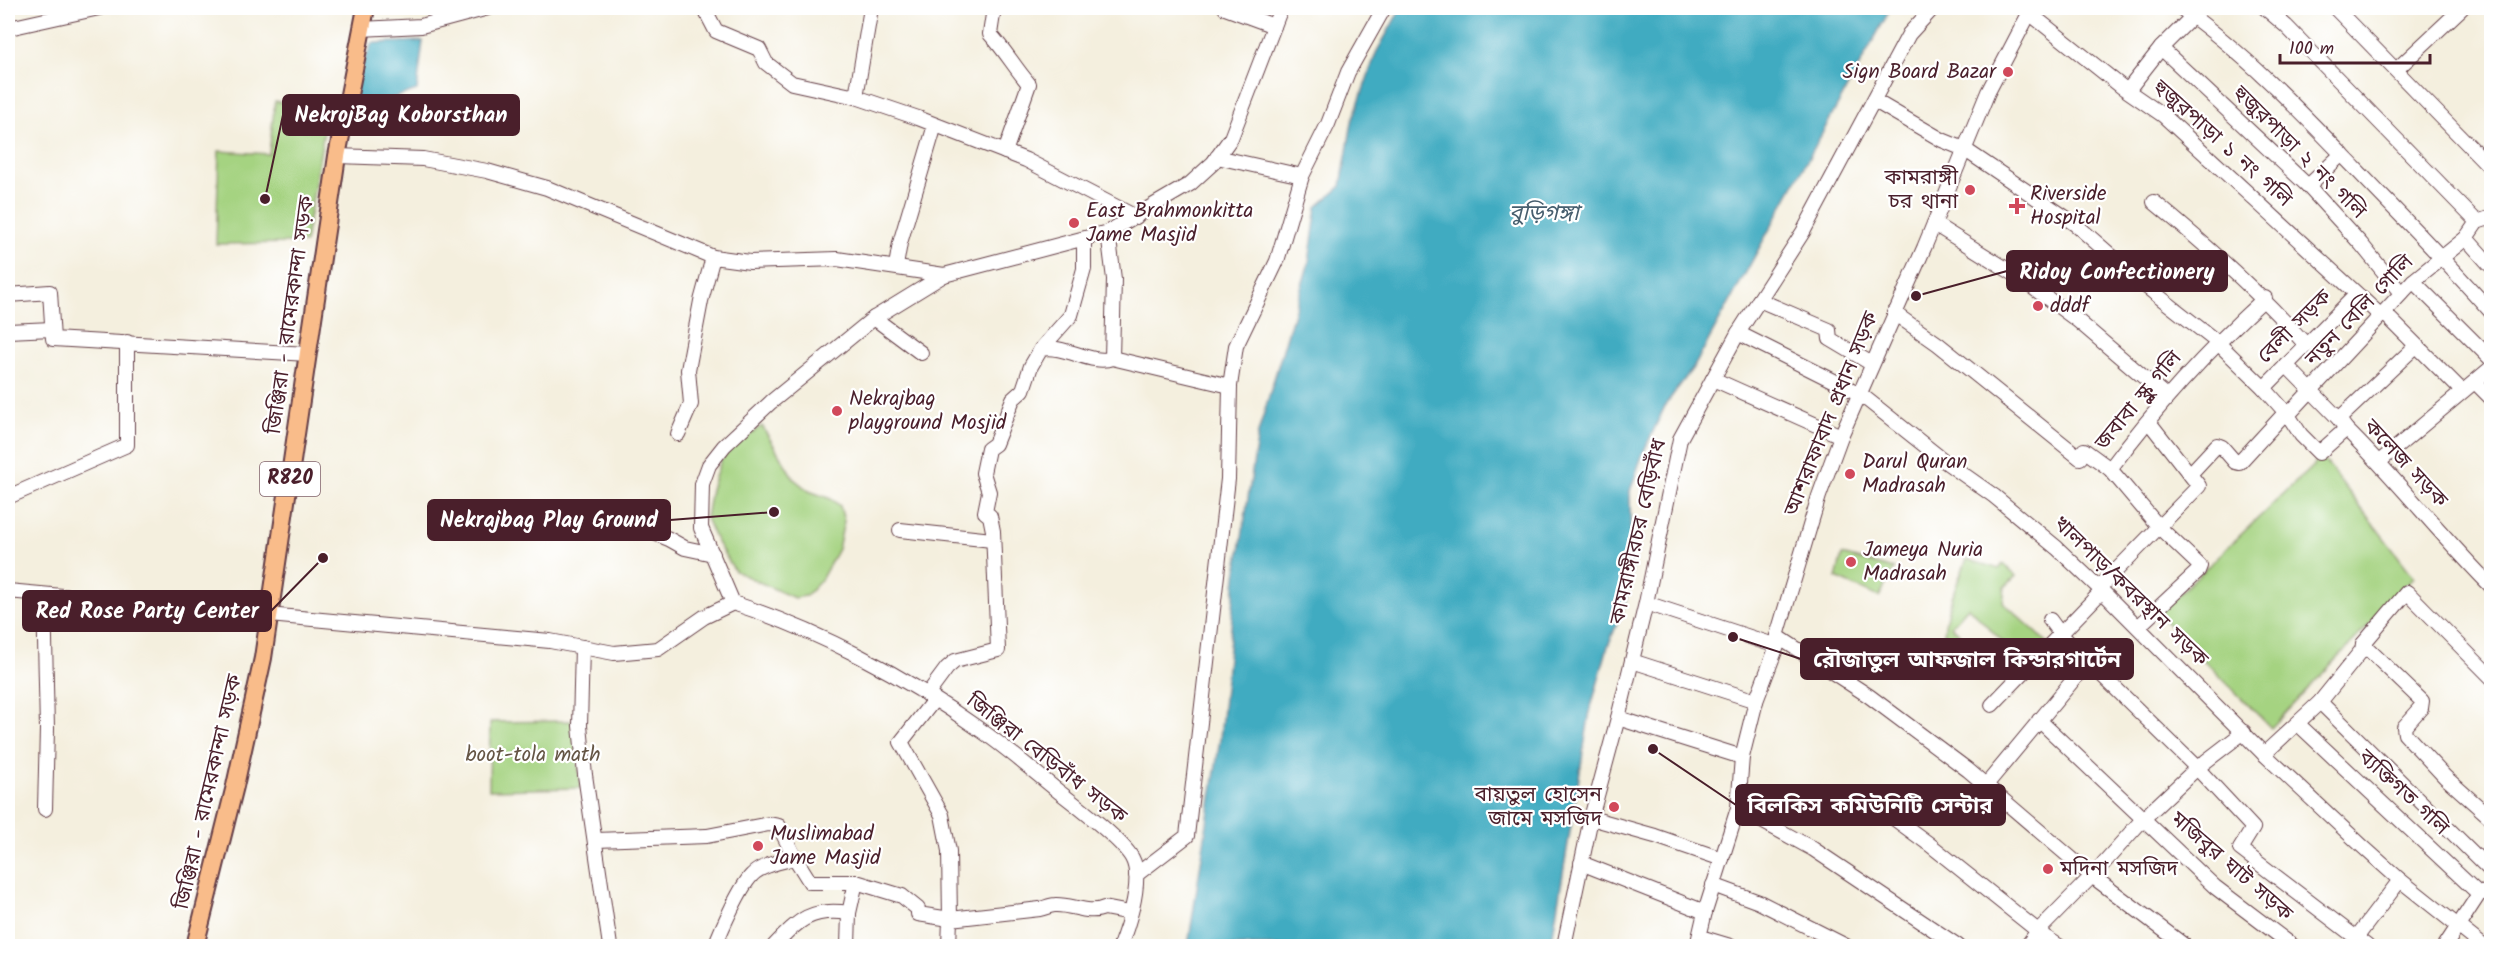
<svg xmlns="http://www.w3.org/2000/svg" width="2499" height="954" viewBox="0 0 2499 954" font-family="Kalam,'Noto Sans Bengali',sans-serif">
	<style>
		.green { fill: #a5d381; stroke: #787956; stroke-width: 1.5 }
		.water { fill: #41abc1; stroke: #466576; stroke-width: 1.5 }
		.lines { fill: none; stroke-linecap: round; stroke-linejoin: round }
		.minor-casing { stroke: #643e46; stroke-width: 16 }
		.major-casing { stroke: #643e46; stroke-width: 20 }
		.minor { stroke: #fff; stroke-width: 14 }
		.major { stroke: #f9bc8a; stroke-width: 16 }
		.poi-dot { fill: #d1495b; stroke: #fff; stroke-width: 2 }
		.labels { text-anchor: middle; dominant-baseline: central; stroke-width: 4.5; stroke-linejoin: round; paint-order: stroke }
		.shield { fill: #fff; stroke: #80626b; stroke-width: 1.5 }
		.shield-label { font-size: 20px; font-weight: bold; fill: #4a1f2b }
		.poi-label { font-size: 21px; fill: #4a1f2b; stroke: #fff; text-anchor: start }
		.street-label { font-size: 21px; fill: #4a1f2b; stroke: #fff }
		.park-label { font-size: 21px; fill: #655545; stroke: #fff }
		.water-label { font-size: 22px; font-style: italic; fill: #465e6e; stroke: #fff }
		.leader { fill: none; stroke: #4a1f2b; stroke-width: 2 }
		.callout-dot { fill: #4a1f2b; stroke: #fff; stroke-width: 2 }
		.callout { fill: #4a1f2b; stroke: #4a1f2b; stroke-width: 2 }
		.callout-label { font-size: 22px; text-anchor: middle; font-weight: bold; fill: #fff }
	</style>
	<rect width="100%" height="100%" fill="#fff"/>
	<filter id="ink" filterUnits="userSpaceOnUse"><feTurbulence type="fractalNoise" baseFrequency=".0167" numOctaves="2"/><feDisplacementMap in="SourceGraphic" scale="12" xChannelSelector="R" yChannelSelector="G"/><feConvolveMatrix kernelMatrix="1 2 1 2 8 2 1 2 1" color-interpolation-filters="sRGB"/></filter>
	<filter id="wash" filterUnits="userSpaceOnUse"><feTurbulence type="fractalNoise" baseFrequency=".008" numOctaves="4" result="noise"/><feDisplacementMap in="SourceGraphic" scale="24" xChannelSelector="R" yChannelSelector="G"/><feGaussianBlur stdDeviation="1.35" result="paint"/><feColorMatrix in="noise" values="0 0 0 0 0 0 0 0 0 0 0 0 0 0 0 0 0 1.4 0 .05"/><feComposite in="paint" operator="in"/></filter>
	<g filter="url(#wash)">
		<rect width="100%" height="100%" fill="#f4efde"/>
		<!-- green -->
		<g class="green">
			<polygon points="275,101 327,113 305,243 216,244 219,151 269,154"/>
			<polygon points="762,426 794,479 809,491 831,499 840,506 844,521 838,549 821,580 806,596 794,598 735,571 716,541 706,518 711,489 721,460 734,445"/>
			<polygon points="2322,457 2414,577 2271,728 2158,614"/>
			<polygon points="1842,555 1894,569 1879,597 1836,578"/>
			<path d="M1967,559L1999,569L2003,564L2016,576L2005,587L2003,602L2048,643L2036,657L2027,647L2017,656L1968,607L1951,626L1974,647L1954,674L1943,666C1942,617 1949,603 1967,559Z"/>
			<polygon points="573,721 581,788 489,790 490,722"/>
		</g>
		<!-- water -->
		<g class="water">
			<polygon points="1401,8 1891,8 1695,365 1666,404 1643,453 1630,491 1631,572 1625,604 1608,646 1590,711 1551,946 1188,946 1220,739 1236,576 1258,433 1309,262 1317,207 1341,186 1352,122 1376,53"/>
			<polygon points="423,41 417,90 363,108 352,88 372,43"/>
		</g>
	</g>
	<g filter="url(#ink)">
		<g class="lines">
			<!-- minor casing -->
			<g class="minor-casing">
				<g id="minor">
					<polyline points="704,8 716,31 759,49 766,63 792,83 856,97"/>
					<polyline points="871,8 856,97 918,118 1026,160 1136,217"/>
					<path d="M994,8L990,34C1005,50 1015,68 1029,84L1005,152"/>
					<polyline points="1225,8 1274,26"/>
					<path d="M2181,8C2246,54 2301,112 2356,169C2402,217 2448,263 2492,313"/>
					<polyline points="2265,8 2286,26 2477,222"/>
					<polyline points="2335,8 2492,169"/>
					<polyline points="2028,12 2122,87 2164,116 2381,316"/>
					<polyline points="9,28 99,8"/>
					<polyline points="361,29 421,26 488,8"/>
					<polyline points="2161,48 2308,186 2361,244 2401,293"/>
					<polyline points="2396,70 2462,8"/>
					<polyline points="2128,90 2161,48 2193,16"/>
					<path d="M1875,101L1942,140L1964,149L2075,224L2148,288L2217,342L2264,388L2288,415L2301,435L2319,453L2346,429C2397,479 2441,536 2492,587"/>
					<polyline points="337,156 423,159 487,171 547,188 713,257 750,262 837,259 944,275"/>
					<polyline points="1302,176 1328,124 1348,72 1384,8"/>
					<polyline points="2308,186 2342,154"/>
					<path d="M2154,202C2210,248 2259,292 2307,346"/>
					<polyline points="1934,224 2016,275 2077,320 2167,397"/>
					<polyline points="2466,238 2489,264"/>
					<polyline points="896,266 900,243 935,125"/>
					<polyline points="2413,281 2492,360"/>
					<polyline points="8,295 50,292 53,339 308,354"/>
					<polyline points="1759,300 1829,330 1830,339 1872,364"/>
					<polyline points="1894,313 1938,344 2080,458 2084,450 2110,469 2159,527 2200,566 2198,571 2139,626"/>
					<polyline points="2384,313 2462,391"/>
					<polyline points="874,318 921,353"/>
					<polyline points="8,331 52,329"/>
					<polyline points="1738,333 1860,394 1943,460 1994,496 2057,548 2099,588 2264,754 2361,845 2400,880 2483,946"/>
					<polyline points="1041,349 1071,315 1084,269 1084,240"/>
					<polyline points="1112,358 1230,386"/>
					<polyline points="2286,365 2339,419"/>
					<polyline points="1713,379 1841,436"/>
					<polyline points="2475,382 2492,399"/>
					<polyline points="2264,388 2356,295"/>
					<polyline points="2288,415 2413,281 2466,238 2477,222 2492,217"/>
					<polyline points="2346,429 2339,419 2416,346"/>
					<polyline points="678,434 691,404 688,370 701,301 713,257"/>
					<polyline points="2379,462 2492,367"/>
					<path d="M2110,469C2156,407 2207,351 2265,298"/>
					<polyline points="2190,474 2217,445 2222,447 2235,462 2239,463 2285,413"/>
					<polyline points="8,497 127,445 127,342"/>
					<polyline points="574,516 647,530 669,539 685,548 713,554"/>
					<polyline points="900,530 992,540"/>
					<polyline points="2099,588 2199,486 2149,422"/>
					<polyline points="8,591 550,641 614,653 658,649 704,617 733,603"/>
					<polyline points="44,595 47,729 45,809"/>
					<polyline points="1646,603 1777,646"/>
					<polyline points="2050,620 2061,635 2197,768 2253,828 2240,849 2367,946"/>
					<polyline points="1777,636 1869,696 1968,770 2092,876 2185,946"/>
					<polyline points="2363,644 2422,701 2421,708 2404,727 2405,734 2445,777 2492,819"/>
					<polyline points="582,647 580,726 585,775 610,946"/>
					<polyline points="1632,661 1756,701"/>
					<path d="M927,695L947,668L955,661L998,650L993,531L990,516L985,512L989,492L983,473L988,449L995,444L1013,399L1023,390L1031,366L1041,349C1065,344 1092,366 1112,358L1114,279L1108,232"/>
					<path d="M934,700L901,742L942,815L949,851L950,919L1040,909C1045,908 1050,905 1055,905C1071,904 1089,915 1104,908L1130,913"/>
					<polyline points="2320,702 2492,872"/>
					<polyline points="1992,705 2102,591"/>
					<polyline points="1618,718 1742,757"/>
					<polyline points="2039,720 2215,887 2293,946"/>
					<polyline points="2298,724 2479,894"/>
					<polyline points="2264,754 2320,702 2362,650 2363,644 2407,592 2492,678"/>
					<polyline points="1986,785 2089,661"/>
					<polyline points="1865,797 1929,844 2038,931"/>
					<polyline points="1738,808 1813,849 1958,946"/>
					<polyline points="1591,818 1655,836 1722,859"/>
					<path d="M596,840L707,836L769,824L779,826L795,858C783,861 761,865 752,875C740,887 721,930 715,946"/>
					<polyline points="795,858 810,882 856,882 849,913 848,946"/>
					<polyline points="1581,863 1705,912"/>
					<polyline points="1136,875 1187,836 1228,479 1230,386 1236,346 1277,261 1302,176 1217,157"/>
					<polyline points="856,882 902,896 918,909 918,914 950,919 949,946"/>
					<polyline points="1713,885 1759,902 1846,946"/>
					<polyline points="2037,932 2059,946"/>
					<polyline points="1700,937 1730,946"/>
					<polyline points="2356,938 2400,880"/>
					<path d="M774,946C799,920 811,907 849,913"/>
					<path d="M1120,946C1128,925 1144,880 1132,858C1122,840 1076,805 1058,791C1032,770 1007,748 979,729C905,676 819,631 733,603L701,528L702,484L709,465L724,446L771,402L874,318L944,275L1108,232L1190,184L1213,163L1231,138L1281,8"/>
					<polyline points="1564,946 1591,818 1618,718 1646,603 1680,439 1738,333 1803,232 1909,34 1933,8"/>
					<polyline points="1697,946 1705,912 1738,808 1742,757 1756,701 1777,646 1777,636 1819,496 1841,436 1924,248 1988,92 2032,8"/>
					<polyline points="2027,946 2038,931 2092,876 2144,818 2197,768 2244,732"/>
					<polyline points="2445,946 2479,894 2492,890"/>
				</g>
			</g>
			<!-- major casing -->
			<g class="major-casing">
				<polyline id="major" points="195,946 235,786 263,658 337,156 366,8"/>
			</g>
			<!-- minor -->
			<use href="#minor" class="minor"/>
			<!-- major -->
			<use href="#major" class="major"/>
		</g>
	</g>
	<!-- markers -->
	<g class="poi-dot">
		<circle cx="2008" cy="72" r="6"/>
		<circle cx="1970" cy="190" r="6"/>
		<path d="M2014 197h6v6h6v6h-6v6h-6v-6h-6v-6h6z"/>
		<circle cx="1074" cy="223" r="6"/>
		<circle cx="2038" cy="306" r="6"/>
		<circle cx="837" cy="411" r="6"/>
		<circle cx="1850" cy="474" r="6"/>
		<circle cx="1851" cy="562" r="6"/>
		<circle cx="1614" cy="807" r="6"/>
		<circle cx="758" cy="846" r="6"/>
		<circle cx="2048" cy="869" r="6"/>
	</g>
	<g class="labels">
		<!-- shield labels -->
		<rect class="shield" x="260" y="462" width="60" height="34" rx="4.5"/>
		<g class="shield-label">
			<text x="290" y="479">R820</text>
		</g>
		<!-- poi labels -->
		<g class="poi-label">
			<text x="1996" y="72" text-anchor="end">Sign Board Bazar</text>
			<text x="1958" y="178" text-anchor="end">কামরাঙ্গী<tspan x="1958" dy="24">চর থানা</tspan></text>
			<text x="2030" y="194">Riverside<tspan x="2030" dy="24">Hospital</tspan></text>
			<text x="1086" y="211">East Brahmonkitta<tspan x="1086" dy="24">Jame Masjid</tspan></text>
			<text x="2050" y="306">dddf</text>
			<text x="849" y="399">Nekrajbag<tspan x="849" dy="24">playground Mosjid</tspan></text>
			<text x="1862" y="462">Darul Quran<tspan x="1862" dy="24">Madrasah</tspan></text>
			<text x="1863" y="550">Jameya Nuria<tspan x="1863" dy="24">Madrasah</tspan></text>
			<text x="1602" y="795" text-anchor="end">বায়তুল হোসেন<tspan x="1602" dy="24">জামে মসজিদ</tspan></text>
			<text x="770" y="834">Muslimabad<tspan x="770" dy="24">Jame Masjid</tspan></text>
			<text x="2060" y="869">মদিনা মসজিদ</text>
		</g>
		<!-- street labels -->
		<g class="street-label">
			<text transform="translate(2222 144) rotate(42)">হুজুরপাড়া ১ নং গলি</text>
			<text transform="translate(2299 153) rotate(45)">হুজুরপাড়া ২ নং গলি</text>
			<text transform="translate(2360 311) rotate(-46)">নতুন বেলি গোলি</text>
			<text transform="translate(291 315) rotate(-82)">জিঞ্জিরা - রামেরকান্দা সড়ক</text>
			<text transform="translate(2295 327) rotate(-45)">বেলী সড়ক</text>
			<text transform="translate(2139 401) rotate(-50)">জবাবা স্কুল গলি</text>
			<text transform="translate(1832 414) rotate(-68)">আশরাফাবাদ প্রধান সড়ক</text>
			<text transform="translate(2405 464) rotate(47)">কলেজ সড়ক</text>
			<text transform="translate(1639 532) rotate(-77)">কামরাঙ্গীরচর বেড়িবাঁধ</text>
			<text transform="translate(2130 592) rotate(44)">খালপাড়/কবরস্থান সড়ক</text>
			<text transform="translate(1046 759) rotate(38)">জিঞ্জিরা বেড়িবাঁধ সড়ক</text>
			<text transform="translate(209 792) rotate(-77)">জিঞ্জিরা - রামেরকান্দা সড়ক</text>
			<text transform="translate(2403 793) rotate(43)">ব্যক্তিগত গলি</text>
			<text transform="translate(2231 867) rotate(41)">মজিবুর ঘাট সড়ক</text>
		</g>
		<!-- park labels -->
		<g class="park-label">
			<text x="533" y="755">boot-tola math</text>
		</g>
		<!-- water labels -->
		<g class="water-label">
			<text x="1544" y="214">বুড়িগঙ্গা</text>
		</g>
	</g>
	<!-- callouts -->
	<path class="leader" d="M265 199L283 115M1916 296L2007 271M774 512L670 520M323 558L271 611M1733 637L1801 659M1653 749L1736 805"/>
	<g class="callout-dot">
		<circle cx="265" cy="199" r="6"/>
		<circle cx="1916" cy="296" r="6"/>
		<circle cx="774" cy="512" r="6"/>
		<circle cx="323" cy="558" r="6"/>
		<circle cx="1733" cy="637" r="6"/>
		<circle cx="1653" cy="749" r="6"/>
	</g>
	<g class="callout">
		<rect x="283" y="95" width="236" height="40" rx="6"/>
		<rect x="2007" y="251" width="220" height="40" rx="6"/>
		<rect x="428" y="500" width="242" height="40" rx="6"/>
		<rect x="23" y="591" width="248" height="40" rx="6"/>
		<rect x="1801" y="639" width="332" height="40" rx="6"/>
		<rect x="1736" y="785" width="269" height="40" rx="6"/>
	</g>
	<g class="callout-label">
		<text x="401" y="122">NekrojBag Koborsthan</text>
		<text x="2117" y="279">Ridoy Confectionery</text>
		<text x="549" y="527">Nekrajbag Play Ground</text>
		<text x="147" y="618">Red Rose Party Center</text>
		<text x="1967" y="667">রৌজাতুল আফজাল কিন্ডারগার্টেন</text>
		<text x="1870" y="813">বিলকিস কমিউনিটি সেন্টার</text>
	</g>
	<!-- margin -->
	<rect width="2499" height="954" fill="none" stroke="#fff" stroke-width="30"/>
	<!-- scale -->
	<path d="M2280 54v9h150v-9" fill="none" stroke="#4a1f2b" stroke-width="3"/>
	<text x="2289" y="54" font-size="18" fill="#4a1f2b" stroke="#ffffff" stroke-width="4.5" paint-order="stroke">100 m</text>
</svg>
